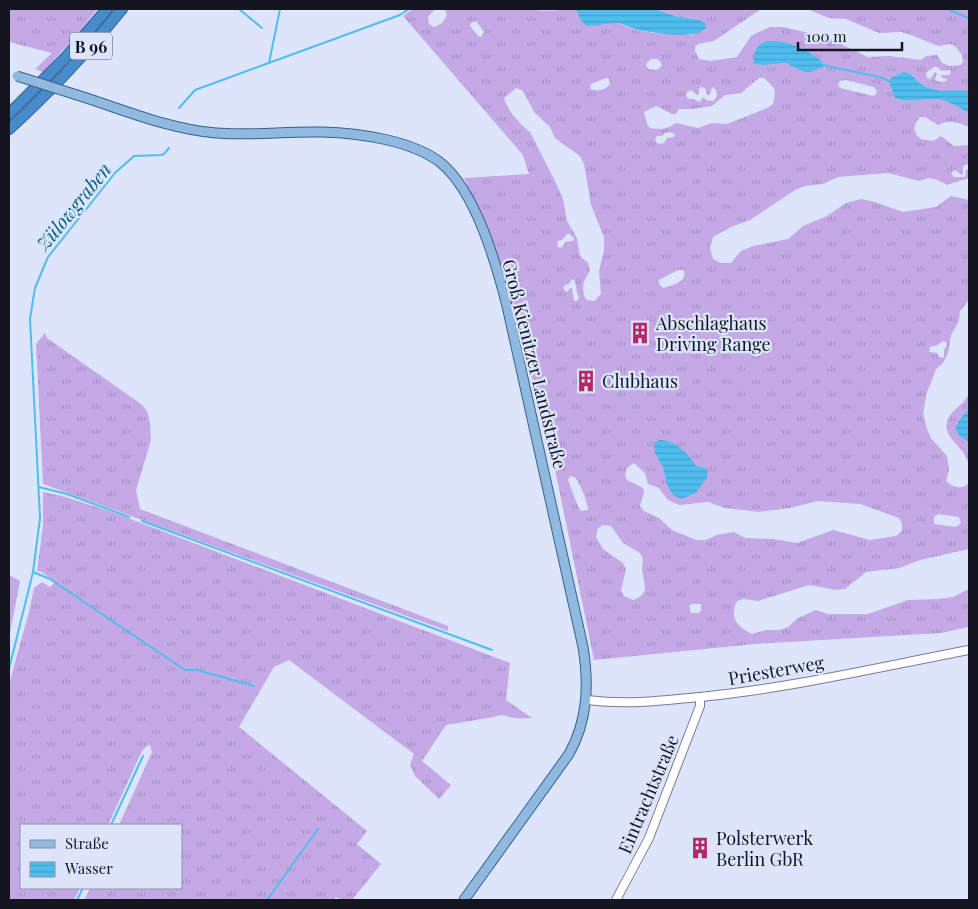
<svg xmlns="http://www.w3.org/2000/svg" width="978" height="909" viewBox="0 0 978 909" font-family="'Playfair Display',serif">
	<style>
		.grass { fill: url(#grass-tufts); fill-rule: evenodd }
		.forest { fill: url(#forest-firs) }
		.water { fill: url(#water-rules) }
		.lines { fill: none; stroke-linecap: round; stroke-linejoin: round }
		.stream { stroke: #4fbdee; stroke-width: 2 }
		.minor-casing { stroke: #767e91; stroke-width: 10 }
		.major-casing { stroke: #35628e; stroke-width: 11 }
		.highway-casing { stroke: #35628e; stroke-width: 12 }
		.minor { stroke: #fff; stroke-width: 8 }
		.major { stroke: #91b9e0; stroke-width: 9 }
		.highway { stroke: #478bcb; stroke-width: 10 }
		.major-bridge-casing { stroke: #35628e; stroke-width: 11; stroke-linecap: butt }
		.major-bridge { stroke: #91b9e0; stroke-width: 9 }
		.labels { text-anchor: middle; dominant-baseline: central; stroke-width: 4.5; stroke-linejoin: round; paint-order: stroke }
		.shield { fill: #dce5fb; stroke: #4f5460; stroke-width: 1 }
		.shield-label { font-size: 16px; font-weight: bold; fill: #13161e }
		.poi-label { font-size: 18px; fill: #13161e; stroke: #dce5fb; text-anchor: start }
		.street-label { font-size: 18px; fill: #13161e; stroke: #dce5fb }
		.water-label { font-size: 19px; font-style: italic; fill: #056081; stroke: #dce5fb }
	</style>
	<defs>
		<pattern id="grass-tufts" width="24" height="20" patternUnits="userSpaceOnUse" patternTransform="scale(1.25)"><rect width="24" height="20" fill="#c4a9e6"/><path d="M3 7l-1-3M5 7V3M7 7l1-3M15 17l-1-3M17 17v-4M19 17l1-3" fill="none" stroke="#a891c5"/></pattern>
		<pattern id="forest-firs" width="22" height="20" patternUnits="userSpaceOnUse" patternTransform="scale(1.25)"><rect width="22" height="20" fill="#c4a9e6"/><path d="M5 1l3.5 6h-7zM16 11l3.5 6h-7z" fill="#a891c5"/></pattern>
		<pattern id="water-rules" width="6" height="5" patternUnits="userSpaceOnUse" patternTransform="scale(1.25)"><rect width="6" height="5" fill="#4fbdee"/><path d="M0 2.5h6" fill="none" stroke="#44a2cc"/></pattern>
	</defs>
	<rect width="100%" height="100%" fill="#dce5fb"/>
	<!-- grass -->
	<g class="grass">
		<polygon points="9,9 97,9 82,29 43,72 35,69 52,53 9,42"/>
		<path d="M413,9H435L428,17L429,24L434,27C441,25 445,21 447,14L444,9H532C546,13 562,9 576,9L590,26L605,23H617L637,30L654,33L693,35L699,20L675,16L655,9H761L714,41L698,44L695,47V51L699,59L711,61L737,57L751,36L770,27H783L826,37L868,57L889,56L921,60L926,56L937,55L942,63L950,66L961,65L963,61L962,55L955,46L950,44L938,46L911,35L901,32L879,33L846,19L829,18L807,9H969V91C943,89 929,96 911,74L904,72L892,77L895,98C909,104 921,98 935,99C946,99 959,108 969,113V127C957,122 950,119 938,125L925,117H920C913,125 912,132 921,139L933,141L941,136L954,146L969,145V164L963,166V174L961,175L955,170L951,173L954,177H965L966,170L969,169V178L947,185L938,180L929,178L919,181L888,173L838,177L823,184L805,186L795,190L750,220L731,227L713,237L710,248L713,259L721,263H731L741,251L753,246L788,239L803,226L827,216L846,203L861,199L875,202L903,212L936,207L951,196L969,200V300L960,311L959,321L951,335L948,353L943,363L936,369L932,380L927,392L923,414L927,429L931,438L947,456L949,470L946,481C952,487 964,491 969,482V549L920,560L899,568L866,572L845,589L836,590L809,585L758,601L744,599L737,601C729,617 737,627 752,634L766,630H780L788,627L798,618L816,610L828,614H868L908,600L938,599L953,597L969,589V627L941,633L755,644L594,660L550,445L502,269L489,232L464,178L529,174L523,155L403,16ZM476,21L484,32L481,37L478,36L470,26L471,23ZM802,48L822,61L824,67L802,71L785,63L758,65ZM651,59H658L662,64L660,68L656,70L648,69L646,64ZM934,67H937L942,71L950,70L951,72L949,75H941L942,78L947,79V80C944,83 939,82 935,80L937,73L935,72L931,78L928,79L926,75L927,72ZM606,78L609,79L610,84C605,90 599,92 590,89L591,84ZM759,78H764L774,88L775,93L773,104L767,108L727,124L712,123L698,128L676,123C667,129 661,130 650,128L647,124L644,112L656,106L672,114H676L679,109H693L712,106L725,95L741,93ZM846,80L874,87L877,91L876,94L873,96L840,88L838,85L840,81ZM702,87L705,88L707,95L710,94L712,87L716,90L717,95L714,101L706,100L704,97L699,102L694,99H689L686,96V93L691,90L697,95L699,94V88ZM516,88L522,90L535,113L550,127L555,138L580,156L584,164L591,205L604,237V250L599,271L601,294L594,301L587,300L584,296C582,285 583,281 590,271L588,263L580,256L577,238L567,221L563,199L556,183L530,132C520,124 507,110 504,98ZM670,132L675,134L674,137L667,138L664,143L659,144L656,142L655,139L657,136H662L665,133ZM568,233L574,238L573,241L565,242L563,247L559,248L557,245L558,241L562,240ZM678,270H684C687,283 673,285 663,288L659,284V280ZM572,279L575,281L577,293L579,297L577,301H574L572,288H570L567,292L563,288L565,285L569,284ZM943,341L947,343V345L944,350V357L940,358L937,353L929,352L930,347L938,345ZM634,463L645,473L648,484L659,488L667,499L674,503L680,505L708,502L725,508L759,512L790,508L818,501L860,504L899,518L902,524V531L896,536L870,540L833,530L797,543L773,539L745,538L734,532L717,535L706,540H696L672,530L659,518L644,511L640,506L644,492L643,488L627,480L625,476L627,468ZM570,476C574,477 574,476 577,480C580,484 589,506 588,510L581,511C576,504 572,490 568,480ZM938,514L959,517L961,523L956,527L934,524V517ZM603,525L611,526L623,543L640,553L642,557C644,562 642,564 642,569C643,584 652,593 633,600L624,596L621,591L626,569L623,563L603,549L596,537L598,528ZM692,604H701V611L699,613H691L689,606Z"/>
		<polygon points="45,333 47,338 141,404 147,411 150,422 151,440 136,490 140,509 448,626 448,631 43,484 36,344"/>
		<path d="M969,393V409L956,424L965,440L969,442V467C968,463 967,459 965,455C958,443 940,434 949,417C954,408 965,404 969,393Z"/>
		<path d="M43,492L62,496L112,512L510,663L506,700L532,718C527,718 520,719 515,718C505,717 505,713 494,717L446,725L422,761L451,785L439,799L415,776L410,765L414,754L289,660L274,667L239,727L367,831L357,844L381,864L352,900H341L336,897L334,900H84L90,888H181V825H119L152,752L150,745L147,746L142,751L108,825H21V888H80L74,900H9V684L29,612L34,588L42,582L50,587L55,582L42,572L37,571L43,525Z"/>
	</g>
	<!-- forest -->
	<polygon class="forest" points="9,575 20,581 9,638"/>
	<!-- water -->
	<g class="water">
		<path d="M576,9H655L675,16L699,20L705,23L706,28C696,40 654,33 639,30C631,28 624,24 617,23C609,22 591,28 586,25C581,23 578,14 576,9Z"/>
		<path d="M768,41C789,40 806,49 822,61L824,67L810,72L802,71L785,63L765,65L754,64C752,53 757,43 768,41Z"/>
		<path d="M904,72L911,74C929,96 943,89 969,91V113C959,108 946,99 935,99C921,98 909,104 895,98L889,81L892,77Z"/>
		<path d="M969,409V442C948,430 956,423 969,409Z"/>
		<path d="M660,440C676,441 688,453 696,466L706,468L708,476L696,493L681,499L673,495L668,487L663,467L655,453L654,445L656,442Z"/>
	</g>
	<g class="lines">
		<!-- stream -->
		<g class="stream">
			<polyline points="239,9 262,28"/>
			<polyline points="947,9 969,18"/>
			<polyline points="269,63 280,9"/>
			<polyline points="823,65 879,77 889,81"/>
			<polyline points="179,108 195,90 400,15 409,9"/>
			<polyline points="39,487 67,494 129,517"/>
			<polyline points="142,521 492,650"/>
			<polyline points="33,572 50,579 185,670 197,670 254,686"/>
			<polyline points="9,669 33,572 40,518 30,319 35,288 48,257 115,173 134,156 161,155 164,154 169,148"/>
			<polyline points="111,825 143,756"/>
			<polyline points="77,900 83,888"/>
			<polyline points="267,900 318,829"/>
		</g>
		<!-- minor casing -->
		<g class="minor-casing">
			<g id="minor">
				<path d="M587,700C627,705 660,701 700,697C791,688 880,667 969,650"/>
				<polyline points="616,900 649,838 700,706 700,697"/>
			</g>
		</g>
		<!-- major casing -->
		<g class="major-casing">
			<path id="major" d="M77,95C122,109 168,129 216,133C251,136 286,131 322,132C358,133 412,140 441,163C476,192 496,263 507,306L583,647C589,684 588,720 569,754L464,900"/>
		</g>
		<!-- highway casing -->
		<g class="highway-casing">
			<g id="highway">
				<polyline points="9,114 67,56 107,9"/>
				<path d="M9,129C50,92 87,52 122,9"/>
			</g>
		</g>
		<!-- minor -->
		<use href="#minor" class="minor"/>
		<!-- major -->
		<use href="#major" class="major"/>
		<!-- highway -->
		<use href="#highway" class="highway"/>
		<!-- major-bridge casing -->
		<g class="major-bridge-casing">
			<polyline id="major-bridge" points="17,76 77,95"/>
		</g>
		<!-- major-bridge -->
		<use href="#major-bridge" class="major-bridge"/>
	</g>
	<!-- icons -->
	<defs>
		<g id="building-bare" transform="scale(1.725)"><path d="M-4-6H4V6H1V3H-1V6H-4ZM-2.5-4.3h1.7v1.8h-1.7ZM.8-4.3h1.7v1.8H.8ZM-2.5-1h1.7V.8h-1.7ZM.8-1h1.7V.8H.8Z" fill="#b32865" stroke="#dce5fb" stroke-width="2.5" paint-order="stroke"/></g>
	</defs>
	<g fill-rule="evenodd">
		<use href="#building-bare" x="640" y="333"/>
		<use href="#building-bare" x="586" y="381"/>
		<use href="#building-bare" x="700" y="848"/>
	</g>
	<g class="labels">
		<!-- shield labels -->
		<rect class="shield" x="70" y="32.5" width="42" height="27" rx="4"/>
		<g class="shield-label">
			<text x="91" y="46">B 96</text>
		</g>
		<!-- poi labels -->
		<g class="poi-label">
			<text x="656" y="323">Abschlaghaus<tspan x="656" dy="21">Driving Range</tspan></text>
			<text x="602" y="381">Clubhaus</text>
			<text x="716" y="838">Polsterwerk<tspan x="716" dy="21">Berlin GbR</tspan></text>
		</g>
		<!-- street labels -->
		<g class="street-label">
			<text transform="translate(535 364) rotate(76)">Groß Kienitzer Landstraße</text>
			<text transform="translate(776 670) rotate(-10)">Priesterweg</text>
			<text transform="translate(648 794) rotate(-67)">Eintrachtstraße</text>
		</g>
		<!-- water labels -->
		<g class="water-label">
			<text transform="translate(73 206) rotate(-51)">Zülowgraben</text>
		</g>
	</g>
	<!-- border -->
	<rect width="978" height="909" fill="none" stroke="#13161e" stroke-width="20"/>
	<!-- legend -->
	<rect x="20" y="824" width="162" height="65" fill="#dce5fb" stroke="#8c92a3"/>
	<rect x="30" y="840" width="25" height="8" fill="#91b9e0" stroke="#8c92a3"/>
	<text x="65" y="849" font-size="15" fill="#13161e">Straße</text>
	<rect x="30" y="862" width="25" height="15" fill="url(#water-rules)" stroke="#8c92a3"/>
	<text x="65" y="874" font-size="15" fill="#13161e">Wasser</text>
	<!-- scale -->
	<path d="M798 42v8h104v-8" fill="none" stroke="#13161e" stroke-width="2.5"/>
	<text x="806" y="42" font-size="15" fill="#13161e" stroke="#dce5fb" stroke-width="4" paint-order="stroke">100 m</text>
</svg>
